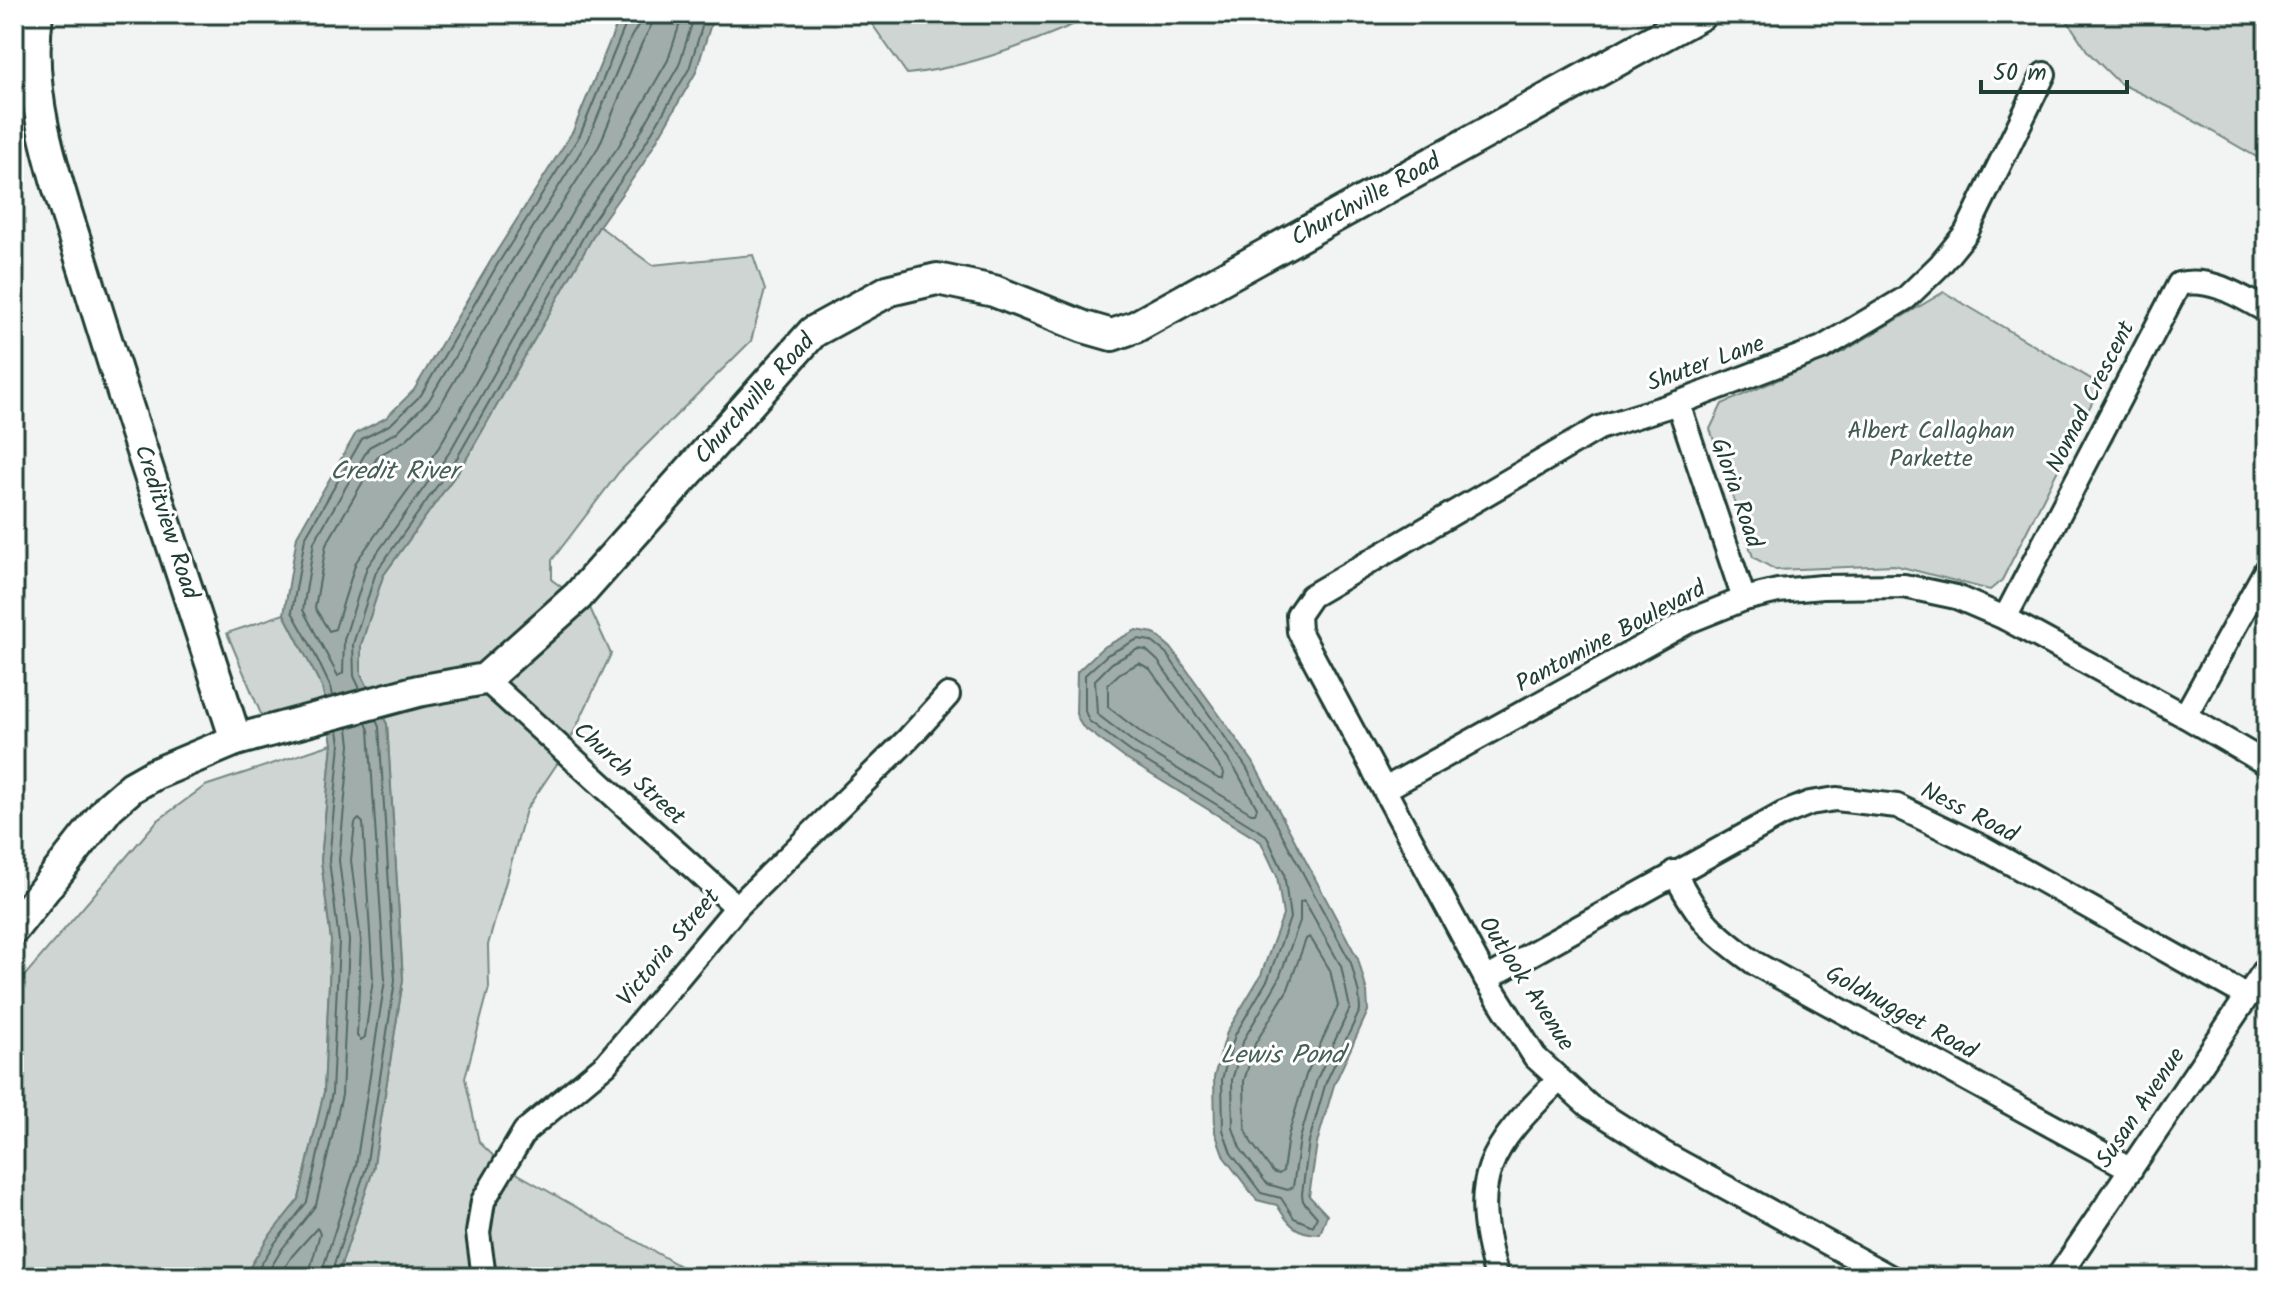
<svg xmlns="http://www.w3.org/2000/svg" width="2281" height="1291" viewBox="0 0 2281 1291" font-family="Kalam,sans-serif">
	<style>
		.green { fill: #ced5d3; stroke: #768984; stroke-width: 2 }
		.water { fill: #a1adaa; stroke: #6d807b; stroke-width: 2 }
		.lines { fill: none; stroke-linecap: round; stroke-linejoin: round }
		.shore { stroke: #536a63; stroke-width: 2 }
		.street-casing { stroke: #1f3d34; stroke-width: 28 }
		.secondary-casing { stroke: #1f3d34; stroke-width: 36 }
		.street { stroke: #fff; stroke-width: 22 }
		.secondary { stroke: #fff; stroke-width: 30 }
		.labels { text-anchor: middle; dominant-baseline: central; stroke-width: 6; stroke-linejoin: round; paint-order: stroke }
		.street-label { font-size: 24px; fill: #1f3d34; stroke: #fff }
		.park-label { font-size: 24px; fill: #425b54; stroke: #fff }
		.water-label { font-size: 26px; font-style: italic; fill: #465f57; stroke: #fff }
	</style>
	<rect width="100%" height="100%" fill="#f2f3f3"/>
	<filter id="ink" filterUnits="userSpaceOnUse"><feTurbulence type="fractalNoise" baseFrequency=".0125" numOctaves="2"/><feDisplacementMap in="SourceGraphic" scale="16" xChannelSelector="R" yChannelSelector="G"/><feConvolveMatrix kernelMatrix="1 2 1 2 8 2 1 2 1" color-interpolation-filters="sRGB"/></filter>
	<g filter="url(#ink)">
		<!-- green -->
		<g class="green">
			<path d="M865,14H1097C1037,41 973,67 907,74Z"/>
			<polygon points="2063,14 2267,14 2267,163 2173,109 2119,83 2088,52"/>
			<polygon points="599,226 652,265 753,255 765,290 751,341 619,472 552,560 552,580 590,608 611,654 563,755 526,810 488,945 489,988 465,1078 479,1142 504,1166 699,1277 337,1277 373,1170 403,980 387,724 361,675 361,645 383,576 464,463"/>
			<polygon points="1944,292 2101,385 2002,580 1990,590 1894,565 1776,570 1753,557 1710,429 1722,404 1844,351"/>
			<polygon points="284,614 323,689 326,711 263,719 227,633"/>
			<polygon points="332,744 321,860 331,941 324,1092 299,1199 267,1239 244,1277 46,1277 14,1260 14,988 157,821 205,786"/>
		</g>
		<!-- water -->
		<g class="water">
			<polygon points="624,14 714,14 696,72 643,164 599,226 464,463 383,576 361,645 361,674 387,724 403,980 373,1170 337,1277 244,1277 267,1239 299,1199 324,1092 331,941 321,860 332,744 323,689 284,614 297,536 356,433 386,418 414,390 493,257 573,131 615,29"/>
			<path d="M1136,630L1154,633L1171,648L1253,762L1358,959L1367,992L1368,1011L1334,1085L1317,1143L1309,1196L1327,1215L1320,1234C1296,1234 1288,1224 1277,1205L1257,1200L1224,1157L1215,1132L1214,1077L1227,1032L1261,975L1283,915L1277,876L1261,842L1126,759L1082,726L1076,714L1077,672L1102,648Z"/>
		</g>
		<g class="lines">
			<!-- shore -->
			<g class="shore">
				<polyline points="641,14 639,24 631,37 588,140 508,267 429,400 397,432 369,447 314,542 303,610 338,676 343,673 344,640 367,567 449,453 583,217 628,154 679,65 695,14"/>
				<polyline points="653,14 651,26 642,43 599,146 518,273 439,407 406,440 378,456 326,545 315,608 329,631 335,629 356,562 439,447 573,211 618,147 668,60 683,14"/>
				<polygon points="1138,639 1151,641 1166,653 1246,767 1351,963 1359,994 1360,1010 1326,1082 1309,1141 1302,1194 1303,1201 1317,1217 1313,1226 1294,1218 1281,1198 1261,1193 1231,1153 1223,1130 1222,1079 1235,1035 1268,979 1290,918 1284,873 1266,835 1131,752 1089,721 1085,711 1085,675 1107,655"/>
				<polygon points="1138,649 1146,650 1158,661 1237,772 1257,808 1255,813 1251,813 1136,744 1097,714 1095,680 1112,663"/>
				<polygon points="1139,663 1150,669 1224,773 1223,779 1219,779 1143,734 1108,707 1108,684 1120,673"/>
				<polyline points="360,689 354,676 353,644 376,572 457,458 592,222 636,159 689,69 706,14"/>
				<polyline points="332,696 330,686 310,644 292,612 305,538 362,439 391,424 421,395 499,262 580,135 630,14"/>
				<polygon points="359,819 363,823 373,979 365,1037 361,1040 357,1036 361,941 351,860 355,823"/>
				<polygon points="1304,900 1341,966 1350,1008 1317,1079 1300,1139 1293,1187 1288,1190 1267,1184 1240,1148 1233,1128 1232,1080 1244,1039 1278,981 1300,921 1300,902"/>
				<polygon points="1310,937 1330,970 1338,1006 1306,1075 1288,1136 1283,1171 1279,1174 1273,1172 1251,1142 1245,1127 1244,1081 1255,1044 1288,989 1306,939"/>
				<polyline points="253,1277 274,1244 307,1202 332,1093 339,941 329,860 340,744 338,730"/>
				<polyline points="265,1277 282,1249 316,1205 342,1095 349,941 339,860 350,745 348,728"/>
				<polyline points="279,1277 292,1256 317,1228 320,1233 308,1277"/>
				<polyline points="320,1277 356,1165 385,980 369,730 366,723"/>
				<polyline points="330,1277 366,1168 395,981 379,727 376,720"/>
			</g>
			<!-- street casing -->
			<g class="street-casing">
				<g id="street">
					<polyline points="1678,403 1744,599"/>
					<path d="M2005,618L2179,284C2212,277 2239,296 2267,311"/>
					<polyline points="485,679 737,907"/>
					<polyline points="2185,716 2267,568"/>
					<polyline points="1385,789 1689,621 1744,599 1778,591 1822,587 1904,586 1956,597 2005,618 2185,716 2267,764"/>
					<path d="M1674,872C1699,920 1712,933 1756,964L2131,1169"/>
					<polyline points="1486,979 1783,814 1810,803 1836,799 1897,806 1982,847 2247,996"/>
					<polyline points="484,1277 478,1233 483,1201 525,1131 606,1064 737,907 908,739 948,695"/>
					<path d="M1497,1277C1468,1177 1488,1149 1559,1080"/>
					<polyline points="1890,1277 1665,1154 1589,1106 1535,1057 1486,979 1299,631 1298,615 1311,596 1599,428 1678,403 1822,348 1906,298 1940,265 1966,233 2044,74"/>
					<polyline points="2058,1277 2267,967"/>
				</g>
			</g>
			<!-- secondary casing -->
			<g class="secondary-casing">
				<g id="secondary">
					<path d="M37,14C24,108 65,203 91,291C137,441 188,590 236,740"/>
					<polyline points="14,928 109,807 132,787 155,774 236,740 418,691 485,679 578,596 813,332 890,290 937,279 994,291 1084,327 1112,335 1135,327 1701,14"/>
				</g>
			</g>
			<!-- street -->
			<use href="#street" class="street"/>
			<!-- secondary -->
			<use href="#secondary" class="secondary"/>
		</g>
	</g>
	<g class="labels">
		<!-- street labels -->
		<g class="street-label">
			<text transform="translate(1366 200) rotate(-29)">Churchville Road</text>
			<text transform="translate(1706 364) rotate(-20)">Shuter Lane</text>
			<text transform="translate(2091 397) rotate(-63)">Nomad Crescent</text>
			<text transform="translate(755 399) rotate(-48)">Churchville Road</text>
			<text transform="translate(1736 493) rotate(71)">Gloria Road</text>
			<text transform="translate(166 522) rotate(72)">Creditview Road</text>
			<text transform="translate(1611 637) rotate(-28)">Pantomine Boulevard</text>
			<text transform="translate(629 774) rotate(42)">Church Street</text>
			<text transform="translate(1969 813) rotate(27)">Ness Road</text>
			<text transform="translate(669 948) rotate(-50)">Victoria Street</text>
			<text transform="translate(1526 984) rotate(57)">Outlook Avenue</text>
			<text transform="translate(1901 1013) rotate(29)">Goldnugget Road</text>
			<text transform="translate(2141 1108) rotate(-56)">Susan Avenue</text>
		</g>
		<!-- park labels -->
		<g class="park-label">
			<text x="1931" y="431">Albert Callaghan<tspan x="1931" dy="28">Parkette</tspan></text>
		</g>
		<!-- water labels -->
		<g class="water-label">
			<text x="394" y="472">Credit River</text>
			<text x="1282" y="1056">Lewis Pond</text>
		</g>
	</g>
	<!-- margin -->
	<rect width="2281" height="1291" fill="none" stroke="#fff" stroke-width="48"/>
	<rect x="24" y="24" width="2233" height="1243" fill="none" stroke="#1f3d34" stroke-width="3" filter="url(#ink)"/>
	<!-- scale -->
	<path d="M1981 80v12h146v-12" fill="none" stroke="#1f3d34" stroke-width="4"/>
	<text x="1993" y="80" font-size="24" fill="#1f3d34" stroke="#ffffff" stroke-width="6" paint-order="stroke">50 m</text>
</svg>
